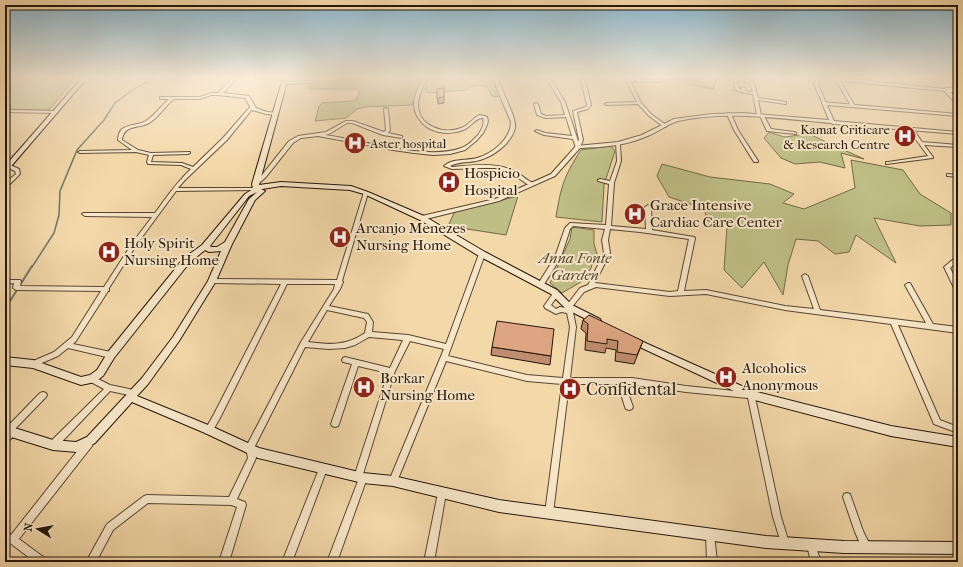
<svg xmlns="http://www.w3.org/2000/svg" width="963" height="567" viewBox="0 0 963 567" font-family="'IM FELL French Canon',serif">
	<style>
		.green { fill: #bfbe86; stroke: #726a48 }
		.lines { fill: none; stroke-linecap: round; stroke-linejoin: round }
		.stream-far1 { stroke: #6c7868; stroke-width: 1.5 }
		.stream { stroke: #6c7868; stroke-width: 2 }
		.minor-casing { stroke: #584632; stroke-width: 2 }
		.tertiary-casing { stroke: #584632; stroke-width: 2 }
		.secondary-casing { stroke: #25160a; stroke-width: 2 }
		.minor { fill: #f7e6c8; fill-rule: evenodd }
		.tertiary { fill: #f7e6c8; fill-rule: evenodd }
		.secondary { fill: #f7e6c8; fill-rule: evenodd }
		.wall { fill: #bf8e70; stroke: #25160a }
		.building { fill: #dea582; stroke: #25160a }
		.labels { text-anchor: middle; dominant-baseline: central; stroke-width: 4; stroke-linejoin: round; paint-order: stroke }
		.far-poi-label { font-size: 13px; fill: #25160a; stroke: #f7e6c8; text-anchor: end }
		.poi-label { font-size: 15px; fill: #25160a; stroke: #f7e6c8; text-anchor: start }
		.park-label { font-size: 15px; font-style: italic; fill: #53482f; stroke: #f7e6c8 }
		.near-poi-label { font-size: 18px; fill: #25160a; stroke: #f7e6c8; text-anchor: start }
	</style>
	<rect width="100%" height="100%" fill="#f3d8aa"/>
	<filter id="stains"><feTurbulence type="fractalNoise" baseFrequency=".005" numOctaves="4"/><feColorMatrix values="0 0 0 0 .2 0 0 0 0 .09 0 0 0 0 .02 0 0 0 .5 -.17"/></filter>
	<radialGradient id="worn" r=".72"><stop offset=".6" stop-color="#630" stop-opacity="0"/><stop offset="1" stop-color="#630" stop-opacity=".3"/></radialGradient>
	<!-- green -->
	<g class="green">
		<polygon points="5,78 75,78 50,109 46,110 5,109"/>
		<polygon points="345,78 422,78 412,105 365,107 357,109 346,118 315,121 319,106 322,103 353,101 357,98 360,91 356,89 309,89 313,82 340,80"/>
		<polygon points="428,78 478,78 494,82 500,97 492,96 487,87 480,85 469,87 467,90 428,93 425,90"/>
		<polygon points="685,78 717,78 713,89 691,85"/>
		<polygon points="769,132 784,137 809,134 864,159 841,153 845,168 820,162 795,164 781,158 764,138"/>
		<path d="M611,146L615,151L604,185L602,222L556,217C561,186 564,176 581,150Z"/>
		<polygon points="851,160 903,170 920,194 951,213 951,225 920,226 874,218 896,263 856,235 849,252 835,254 818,241 796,239 788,265 783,295 764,262 742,288 724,270 727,227 706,220 705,209 669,197 657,176 662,164 710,177 770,184 794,194 783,203 804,209 855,188"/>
		<polygon points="518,196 506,235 448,226 455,211"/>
		<polygon points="572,227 594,230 594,244 597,254 586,279 562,293 550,283 570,239"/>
	</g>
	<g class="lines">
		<!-- stream-far1 -->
		<polyline class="stream-far1" points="32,267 54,233 59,215 60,191 77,150 104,120 115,103 134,89 156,78"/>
		<!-- stream -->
		<polyline class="stream" points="5,309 32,266"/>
		<!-- minor casing -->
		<g class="minor-casing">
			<g id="minor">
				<path d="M423,78H427C423,87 418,96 418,105C418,126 444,135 461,128C468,126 472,119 479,115L485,116L487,117L488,121L487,125L483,133L476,141L465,150L450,154L433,155L414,153L393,150L318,136L301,138L293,143L266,177L257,185H255L253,184L262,175L289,141L298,136L326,132L346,121H353L384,132L386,130L384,109L386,108L388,109L390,130L388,133L402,136V138L383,135L352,123H347L329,134L325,135C361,140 428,161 461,148C468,146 473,140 478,135C482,129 485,124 483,118C476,117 470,128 463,130C448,136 428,133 419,119C416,115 414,109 414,104C414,95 420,86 423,78Z"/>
				<path d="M494,78H498C501,91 517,117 515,128C514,134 510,139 506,144C499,151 490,157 480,160C470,163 459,161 450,166L452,167C473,165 495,162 514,171C521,174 526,180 533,183V185H531L527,184L511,173L497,168H482L452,169L444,166C453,158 465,161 477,158C492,154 511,139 511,122L497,89Z"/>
				<polygon points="546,78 550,78 565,102 578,141 579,140 573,111 586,107 587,105 581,80 583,79 585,80 591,105 588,109 577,112 583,140 580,148 576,148 573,139 544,135 535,131 537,130 545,133 572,136 566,117 546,118 537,115 534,104 536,103 538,104 541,114 546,116 565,115 561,102"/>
				<polygon points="665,78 676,78 655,82 630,81 641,103 651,114 666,125 666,127 664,127 649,116 638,104 607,105 605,104 607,103 637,102 626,80 627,79 655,80"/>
				<polygon points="742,78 744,78 754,83 758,98 786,102 786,104 785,104 758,100 761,115 764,116 771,129 794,132 796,133 796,134 767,131 760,116 757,115 753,94 744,93 735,90 734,84 736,83 738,84 739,89 742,90 741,88 743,87 745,88 746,91 753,92 751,85 742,80"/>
				<path d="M819,78H839L946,89L948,90L946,91L840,81L855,106L853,107L851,106L836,80C829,79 822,77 818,84L826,103L823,104L814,84L817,79Z"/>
				<polygon points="308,81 309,81 309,83 284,84 282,83 284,82"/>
				<path d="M211,93H220L222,94L220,95H211L200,99H174C165,106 159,117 149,123C138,129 124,124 122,140L138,150L151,153L190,152V153L188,154L153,155L151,162L182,163L193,167L223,138L251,106H253V108L227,140L185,180L178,188H256L258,189L256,190L176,191L137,244L109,288V291H108L76,341L73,344L111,352L113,353L114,355L113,357L111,358L68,348L58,356L35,366L33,367L31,366L30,364L31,362L54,352L72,337L101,291L16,290L13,288L14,283L5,284V280H20L21,281L20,286L104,287L133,242L152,217L85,216L82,214L83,213H155C166,198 176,183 191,169L181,165L148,164L147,162L149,155L136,152L80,153L78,152L80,151L132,150L118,140C118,136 119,132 122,129C129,124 139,125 146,121C155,115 161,106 169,99H160V97H200Z"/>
				<polygon points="5,110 56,111 58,112 56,113 5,112"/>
				<polygon points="728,113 731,114 738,130 758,161 758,162 754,162 734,130 727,114"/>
				<polygon points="909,129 913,129 922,142 958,145 958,147 924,145 933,157 933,158 886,164 886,162 888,162 928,156 909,130"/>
				<path d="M616,143H618L620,144L621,161L614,183L611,226L646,229L645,207L648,205L651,207L652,230L694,237L695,238L684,291L706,290L785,306L814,309L802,276L805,274L808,276L820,310L926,323L905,285L908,283H910L933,324L958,327V333L898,325L940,420L958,427V433L934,424L891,324L785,310L706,294L670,296L596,287L584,292L572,307L576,327L570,378H632L686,386L754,393L781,517L789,543L788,546L785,547L782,546L773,517L748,398L686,392L632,384H625L633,407L632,409L629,410L626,409L625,407L618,384H569L553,513L552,516L549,517L546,516L545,513L562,384L527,381L446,361L396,484L393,485L390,484L389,481L444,349L410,341L395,371L363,474L366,475L367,478L337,562H327L358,481L355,480L354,477L388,373L358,366L339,424L338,426L335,427L332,426L331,424L352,364L343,362L342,360L343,358L345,357L390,368L403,340L369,337L355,345L345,348L329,349L305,347L254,448L256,458L237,499L245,502L246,505L229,562H219L237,507L231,505L148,503L113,530L96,562H86L107,524L144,496L147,495L229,497L248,458L246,448L247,445L301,342L334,289L335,284H287L220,418L212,432L209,433L206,432L205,430L214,414L281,284L212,283L209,281L212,279L337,280L364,192H366L368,193L342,281L343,282L340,289L329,306L368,314L373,322L372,332L408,335L446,344L479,254L480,253H484L485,254L448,356L527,375L563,378L570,327L567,313L561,312L556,314L545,308L544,306L554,292H556L559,294L551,305L556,309L560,307L566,308L567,305L580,288L588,285L604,253L602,240L605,229L573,226L570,229L561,257L543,286H539L538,284L555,257L565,228L570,223L606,225L609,184L598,181V180L600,179L610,181L617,161ZM610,229L640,232L689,239L678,291L670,292L595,283L610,253L608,240ZM327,310L364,318L367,322L365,333C346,346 330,345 308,342Z"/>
				<polygon points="6,165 10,165 19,169 20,174 10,184 6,184 6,182 16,174 15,171 6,167"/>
				<polygon points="947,174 958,175 958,177 947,176"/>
				<polygon points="958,256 958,261 950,268 958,284 958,292 955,290 944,267 956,257"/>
				<polygon points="92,376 110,385 129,389 132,390 133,392 132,394 129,395 110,391 56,448 53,449 50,448 49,445 50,442 104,389 89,381 88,379 89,377"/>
				<path d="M43,392L46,393L47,395L46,397L15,429L16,432C14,436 9,441 5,443V429L40,393Z"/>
				<polygon points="89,439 92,440 93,443 92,446 19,539 46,559 48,562 35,562 10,543 5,541 5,533 11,535 86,440"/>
				<polygon points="323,465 326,466 327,469 292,562 282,562 319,469 320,466"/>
				<polygon points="442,489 445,490 446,493 434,562 424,562 438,493 439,490"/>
				<polygon points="847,493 850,494 863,531 871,547 869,550 866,552 863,550 855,532 843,497 844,494"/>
				<polygon points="710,530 713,531 714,534 717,562 707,562 706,534 707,531"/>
				<polygon points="811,541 814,542 821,562 811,562 807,545 808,542"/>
			</g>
		</g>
		<!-- tertiary casing -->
		<g class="tertiary-casing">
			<g id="tertiary">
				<polygon points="232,78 237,78 223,93 249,96 256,108 267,112 278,113 278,115 266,114 252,110 245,98 218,95 218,93"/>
				<path d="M822,102L958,114V116L827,105L834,121L958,132V134L835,124H833L831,123C782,119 727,110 678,121C667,124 657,133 645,137C624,146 603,147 580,148L555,176L499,201L422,220L419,218L422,216L495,199L551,174L576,146L618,142L642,135L674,119L712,114L743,113L829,120L822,103Z"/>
			</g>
		</g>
		<!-- secondary casing -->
		<g class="secondary-casing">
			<g id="secondary">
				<polygon points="82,78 87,78 7,171 5,172 5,166"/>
				<path d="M283,78H288L259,185L281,182L351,186L368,192L424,216L485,252L557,290L572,305L600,319L601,321L600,323H594L566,309L551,294L479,256L420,220L364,194L350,190L281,186L262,189H261L265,191L255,200L232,244L216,281L179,341L148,384L137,396L213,427L259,448L363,473L393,476L499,500L766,536L844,541L958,542V554L844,553L766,548L499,512L393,486L363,483L258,458L205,433L132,402L95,443L77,452L53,450L5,435V425L53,440L76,442L87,437L142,378L173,337L208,281L221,251L209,252L205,250L190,262L114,358L103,376L95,382L81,385L33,368L5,365V357L33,360L81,377L90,375L97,370L108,352L184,258L202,245L245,194L253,189L252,184ZM257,192L249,199L225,242L217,247H211L210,246L249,196Z"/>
				<polygon points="958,88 958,92 950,92 958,100 958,105 943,90 946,88"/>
				<polygon points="632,337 753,391 891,426 958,437 958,447 891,436 751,399 629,342 628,340 629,338"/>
			</g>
		</g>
		<!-- minor -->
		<use href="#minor" class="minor"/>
		<!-- tertiary -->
		<use href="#tertiary" class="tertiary"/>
		<!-- secondary -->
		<use href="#secondary" class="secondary"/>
	</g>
	<!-- wall -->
	<g class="wall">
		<polygon points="444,88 444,103 438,104 437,89"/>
		<polygon points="583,320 643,341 634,364 615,361 616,350 606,348 605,353 585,350 586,333 581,329"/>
		<polygon points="492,347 551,356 550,365 491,355"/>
	</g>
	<!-- building -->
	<g class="building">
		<polygon points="444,88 444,97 437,98 437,89"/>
		<polygon points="589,315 643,341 637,355 617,352 618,341 607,339 607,344 587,341 588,324 583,320"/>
		<polygon points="497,321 554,329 551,356 492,347"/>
	</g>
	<!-- sky -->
	<linearGradient id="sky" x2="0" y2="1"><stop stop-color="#89b6ce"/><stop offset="0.49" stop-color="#faedd9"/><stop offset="1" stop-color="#faedd9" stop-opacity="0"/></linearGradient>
	<rect width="963" height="158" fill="url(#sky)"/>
	<!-- icons -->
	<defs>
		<g id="hospital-disc" transform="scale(1.15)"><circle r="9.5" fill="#8f2418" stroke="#f7e6c8"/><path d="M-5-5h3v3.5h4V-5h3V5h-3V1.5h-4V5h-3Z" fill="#fff"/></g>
	</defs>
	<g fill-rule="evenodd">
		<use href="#hospital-disc" x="905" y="136"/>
		<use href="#hospital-disc" x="355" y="143"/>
		<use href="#hospital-disc" x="449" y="182"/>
		<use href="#hospital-disc" x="635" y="214"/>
		<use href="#hospital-disc" x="340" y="237"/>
		<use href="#hospital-disc" x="109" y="252"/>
		<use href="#hospital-disc" x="726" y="377"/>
		<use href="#hospital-disc" x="364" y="387"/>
		<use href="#hospital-disc" x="570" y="389"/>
	</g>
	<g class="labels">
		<!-- far-poi labels -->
		<g class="far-poi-label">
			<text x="890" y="129">Kamat Criticare<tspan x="890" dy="15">&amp; Research Centre</tspan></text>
			<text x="370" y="143" text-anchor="start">Aster hospital</text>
		</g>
		<!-- poi labels -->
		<g class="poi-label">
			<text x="464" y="173">Hospicio<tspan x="464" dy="17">Hospital</tspan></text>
			<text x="650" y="205">Grace Intensive<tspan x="650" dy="17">Cardiac Care Center</tspan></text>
			<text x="356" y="228">Arcanjo Menezes<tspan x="356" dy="17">Nursing Home</tspan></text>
			<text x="124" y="243">Holy Spirit<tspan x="124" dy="17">Nursing Home</tspan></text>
			<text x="742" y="368">Alcoholics<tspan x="742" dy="17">Anonymous</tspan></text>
			<text x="380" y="378">Borkar<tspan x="380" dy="17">Nursing Home</tspan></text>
		</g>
		<!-- park labels -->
		<g class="park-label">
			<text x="575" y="258">Anna Fonte<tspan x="575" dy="17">Garden</tspan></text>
		</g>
		<!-- near-poi labels -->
		<g class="near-poi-label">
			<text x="586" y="389">Confidental</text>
		</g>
	</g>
	<!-- margin -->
	<rect width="963" height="567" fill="none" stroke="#f3d8aa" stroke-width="20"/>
	<rect x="6" y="6" width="951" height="555" fill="none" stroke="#25160a" stroke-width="2"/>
	<rect x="10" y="10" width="943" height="547" fill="none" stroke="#25160a"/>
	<!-- north arrow -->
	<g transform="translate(38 529) rotate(281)" stroke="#f7e6c8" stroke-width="3" paint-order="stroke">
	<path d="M0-3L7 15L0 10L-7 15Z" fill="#25160a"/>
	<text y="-6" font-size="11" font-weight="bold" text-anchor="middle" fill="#25160a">N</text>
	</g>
	<rect width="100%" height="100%" filter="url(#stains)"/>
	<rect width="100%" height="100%" fill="url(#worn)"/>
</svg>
